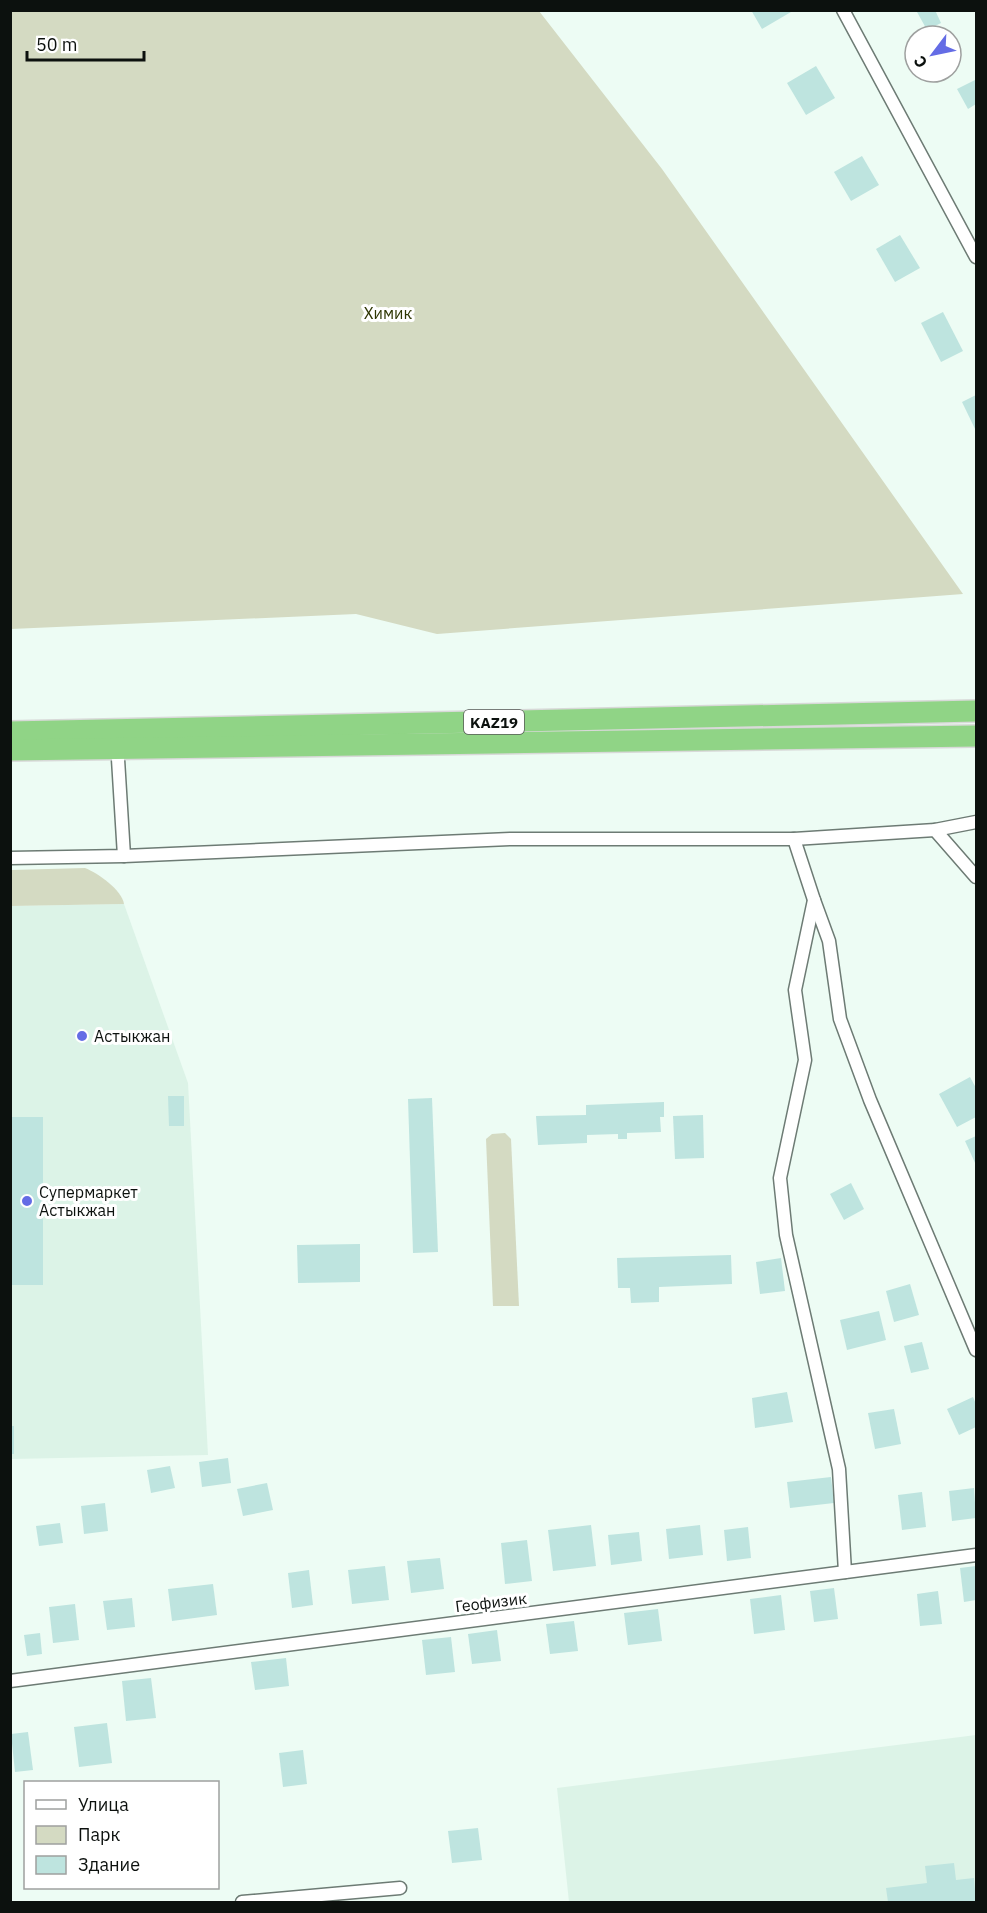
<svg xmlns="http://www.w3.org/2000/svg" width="987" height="1913" viewBox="0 0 987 1913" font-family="'IBM Plex Sans',sans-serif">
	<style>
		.built { fill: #dcf3e7 }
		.green { fill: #d4dac2 }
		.building { fill: #bee4df }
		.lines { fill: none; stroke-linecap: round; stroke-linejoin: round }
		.minor-casing { stroke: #6d7b74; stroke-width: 15 }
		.trunk-casing { stroke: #d8d9d8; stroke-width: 24 }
		.minor { stroke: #fff; stroke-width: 12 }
		.trunk { stroke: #90d486; stroke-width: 21 }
		.poi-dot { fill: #646ce5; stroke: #fff; stroke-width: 2 }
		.labels { text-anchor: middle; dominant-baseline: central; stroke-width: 6; stroke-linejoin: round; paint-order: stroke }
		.shield { fill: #fff; stroke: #555856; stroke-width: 1.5 }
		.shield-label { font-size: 15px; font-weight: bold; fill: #0c110e }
		.park-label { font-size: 16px; fill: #2e3603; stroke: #fff }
		.poi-label { font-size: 16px; fill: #0c110e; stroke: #fff; text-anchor: start }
		.street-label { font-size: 16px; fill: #0c110e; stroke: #fff }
	</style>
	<rect width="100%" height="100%" fill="#edfcf4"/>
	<!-- built -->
	<g class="built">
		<polygon points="124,904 188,1083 208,1455 11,1459 10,906"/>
		<polygon points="976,1735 976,1902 569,1902 557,1788"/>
	</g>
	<!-- green -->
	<g class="green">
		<polygon points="10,11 539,11 662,169 963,594 437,634 356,614 11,629"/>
		<path d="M85,868C98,873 122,890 124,904L11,906V870Z"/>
		<polygon points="505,1133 511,1139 519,1306 493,1306 486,1139 492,1134"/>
	</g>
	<!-- building -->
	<g class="building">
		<polygon points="751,10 790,10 791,12 762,29"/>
		<polygon points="920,10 935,10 941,23 927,30 917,12"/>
		<polygon points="951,43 960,61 951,66"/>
		<polygon points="816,66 835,98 806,115 787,83"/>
		<polygon points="975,80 976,83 976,104 968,109 957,89"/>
		<polygon points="862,156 879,185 851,201 834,172"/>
		<polygon points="900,235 920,268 895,282 876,249"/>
		<polygon points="943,312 963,351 941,362 921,323"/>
		<polygon points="976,395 976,431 962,402"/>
		<polygon points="970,1077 976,1088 976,1117 957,1127 939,1094"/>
		<polygon points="168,1096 184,1096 184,1126 169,1126"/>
		<polygon points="432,1098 438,1252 413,1253 408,1099"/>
		<polygon points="664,1102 664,1117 660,1117 661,1132 627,1133 627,1139 618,1139 618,1134 587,1135 587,1143 538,1145 536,1116 586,1115 586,1105"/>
		<polygon points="703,1115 704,1158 675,1159 673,1116"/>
		<rect x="10" y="1117" width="33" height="168"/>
		<polygon points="976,1136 976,1165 965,1141"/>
		<polygon points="851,1183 864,1209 844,1220 830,1194"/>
		<polygon points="360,1244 360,1282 298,1283 297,1245"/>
		<polygon points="731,1255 732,1284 659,1287 659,1302 631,1303 630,1288 618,1288 617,1258"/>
		<polygon points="781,1258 785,1291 760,1294 756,1262"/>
		<polygon points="910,1284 919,1315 894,1322 886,1291"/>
		<polygon points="879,1311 886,1340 847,1350 840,1320"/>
		<polygon points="922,1342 929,1369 911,1373 904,1346"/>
		<polygon points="787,1392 793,1422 755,1428 752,1398"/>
		<polygon points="973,1397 976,1404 976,1427 959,1435 947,1409"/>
		<polygon points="894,1409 901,1444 875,1449 868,1413"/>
		<rect x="10" y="1426" width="4" height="28"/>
		<polygon points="228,1458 231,1483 202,1487 199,1462"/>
		<polygon points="170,1466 175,1488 151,1493 147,1470"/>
		<polygon points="831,1477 834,1503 790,1508 787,1482"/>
		<polygon points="267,1483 273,1510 243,1516 237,1489"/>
		<polygon points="974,1488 976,1518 952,1521 949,1491"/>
		<polygon points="922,1492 926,1527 902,1530 898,1495"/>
		<polygon points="105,1503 108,1531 84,1534 81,1506"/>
		<polygon points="60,1523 63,1543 39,1546 36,1526"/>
		<polygon points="591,1525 596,1566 553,1571 548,1530"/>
		<polygon points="700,1525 703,1555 669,1559 666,1529"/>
		<polygon points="748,1527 751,1558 727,1561 724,1530"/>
		<polygon points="639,1532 642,1561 611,1565 608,1535"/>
		<polygon points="527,1540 532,1581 505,1584 501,1543"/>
		<polygon points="440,1558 444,1589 411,1593 407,1561"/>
		<polygon points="385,1566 389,1600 352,1604 348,1570"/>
		<polygon points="976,1566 976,1600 964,1602 960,1568"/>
		<polygon points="309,1570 313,1605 292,1608 288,1573"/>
		<polygon points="213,1584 217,1615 172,1621 168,1589"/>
		<polygon points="834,1588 838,1619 814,1622 810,1591"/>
		<polygon points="938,1591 942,1624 920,1626 917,1594"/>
		<polygon points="781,1595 785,1630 754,1634 750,1599"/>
		<polygon points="132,1598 135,1627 107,1630 103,1601"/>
		<polygon points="75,1604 79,1640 53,1643 49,1607"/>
		<polygon points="658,1609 662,1641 628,1645 624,1613"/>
		<polygon points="574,1621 578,1651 550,1654 546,1624"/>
		<polygon points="497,1630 501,1661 472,1664 468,1634"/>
		<polygon points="40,1633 42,1654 27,1656 24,1635"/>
		<polygon points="451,1637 455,1672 426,1675 422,1640"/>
		<polygon points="286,1658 289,1686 255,1690 251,1662"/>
		<polygon points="151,1678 156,1718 126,1721 122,1681"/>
		<polygon points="107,1723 112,1763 79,1767 74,1727"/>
		<polygon points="28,1732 33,1770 15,1772 11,1734"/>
		<polygon points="303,1750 307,1784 283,1787 279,1753"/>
		<polygon points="478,1828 482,1860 452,1863 448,1831"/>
		<polygon points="954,1863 956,1880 974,1878 976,1902 888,1902 886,1888 927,1883 925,1866"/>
	</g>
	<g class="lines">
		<!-- minor casing -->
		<g class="minor-casing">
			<g id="minor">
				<polyline points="843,10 976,257"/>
				<polyline points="117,743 124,856"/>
				<polyline points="935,830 976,877"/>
				<polyline points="794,839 814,900 795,990 805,1060 780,1178 786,1235 839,1469 845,1572"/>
				<polyline points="10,858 124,856 510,839 794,839 935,830 976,822"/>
				<polyline points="814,900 829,941 840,1019 870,1100 976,1350"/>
				<polyline points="10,1681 976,1555"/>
				<polyline points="242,1902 400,1888"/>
			</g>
		</g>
		<!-- trunk casing -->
		<g class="trunk-casing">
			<g id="trunk">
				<polyline points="10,732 976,711"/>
				<polyline points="10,750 976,736"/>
			</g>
		</g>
		<!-- minor -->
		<use href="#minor" class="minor"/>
		<!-- trunk -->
		<use href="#trunk" class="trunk"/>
	</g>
	<!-- markers -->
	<g class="poi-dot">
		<circle cx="82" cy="1036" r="6"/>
		<circle cx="27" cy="1201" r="6"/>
	</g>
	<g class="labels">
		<!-- shield labels -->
		<rect class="shield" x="464" y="710" width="60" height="24" rx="4.5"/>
		<g class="shield-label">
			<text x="494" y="722">KAZ19</text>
		</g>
		<!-- park labels -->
		<g class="park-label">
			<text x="388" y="313">Химик</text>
		</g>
		<!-- poi labels -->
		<g class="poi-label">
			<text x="94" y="1036">Астыкжан</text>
			<text x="39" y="1192">Супермаркет<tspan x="39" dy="18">Астыкжан</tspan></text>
		</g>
		<!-- street labels -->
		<g class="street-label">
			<text transform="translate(491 1602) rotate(-7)">Геофизик</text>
		</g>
	</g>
	<!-- border -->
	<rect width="987" height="1913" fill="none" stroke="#0c110e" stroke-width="24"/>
	<!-- legend -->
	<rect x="24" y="1781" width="195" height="108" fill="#ffffff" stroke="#9ea09f" stroke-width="1.5"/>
	<rect x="36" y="1800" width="30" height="9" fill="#ffffff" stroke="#9ea09f" stroke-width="1.5"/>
	<text x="78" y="1811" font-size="18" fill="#0c110e">Улица</text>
	<rect x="36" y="1826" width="30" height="18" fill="#d4dac2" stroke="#9ea09f" stroke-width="1.5"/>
	<text x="78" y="1841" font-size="18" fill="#0c110e">Парк</text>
	<rect x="36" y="1856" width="30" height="18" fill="#bee4df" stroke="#9ea09f" stroke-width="1.5"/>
	<text x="78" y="1871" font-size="18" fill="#0c110e">Здание</text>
	<!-- north arrow -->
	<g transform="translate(933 54) rotate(238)"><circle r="28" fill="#ffffff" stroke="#9ea09f" stroke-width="1.5"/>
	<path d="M0-4.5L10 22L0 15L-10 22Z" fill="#646ce5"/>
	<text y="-9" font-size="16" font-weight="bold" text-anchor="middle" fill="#0c110e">С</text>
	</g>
	<!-- scale -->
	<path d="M27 51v9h117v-9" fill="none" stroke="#0c110e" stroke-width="3"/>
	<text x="36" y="51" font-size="18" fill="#0c110e" stroke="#ffffff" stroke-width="4.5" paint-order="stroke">50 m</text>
</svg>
